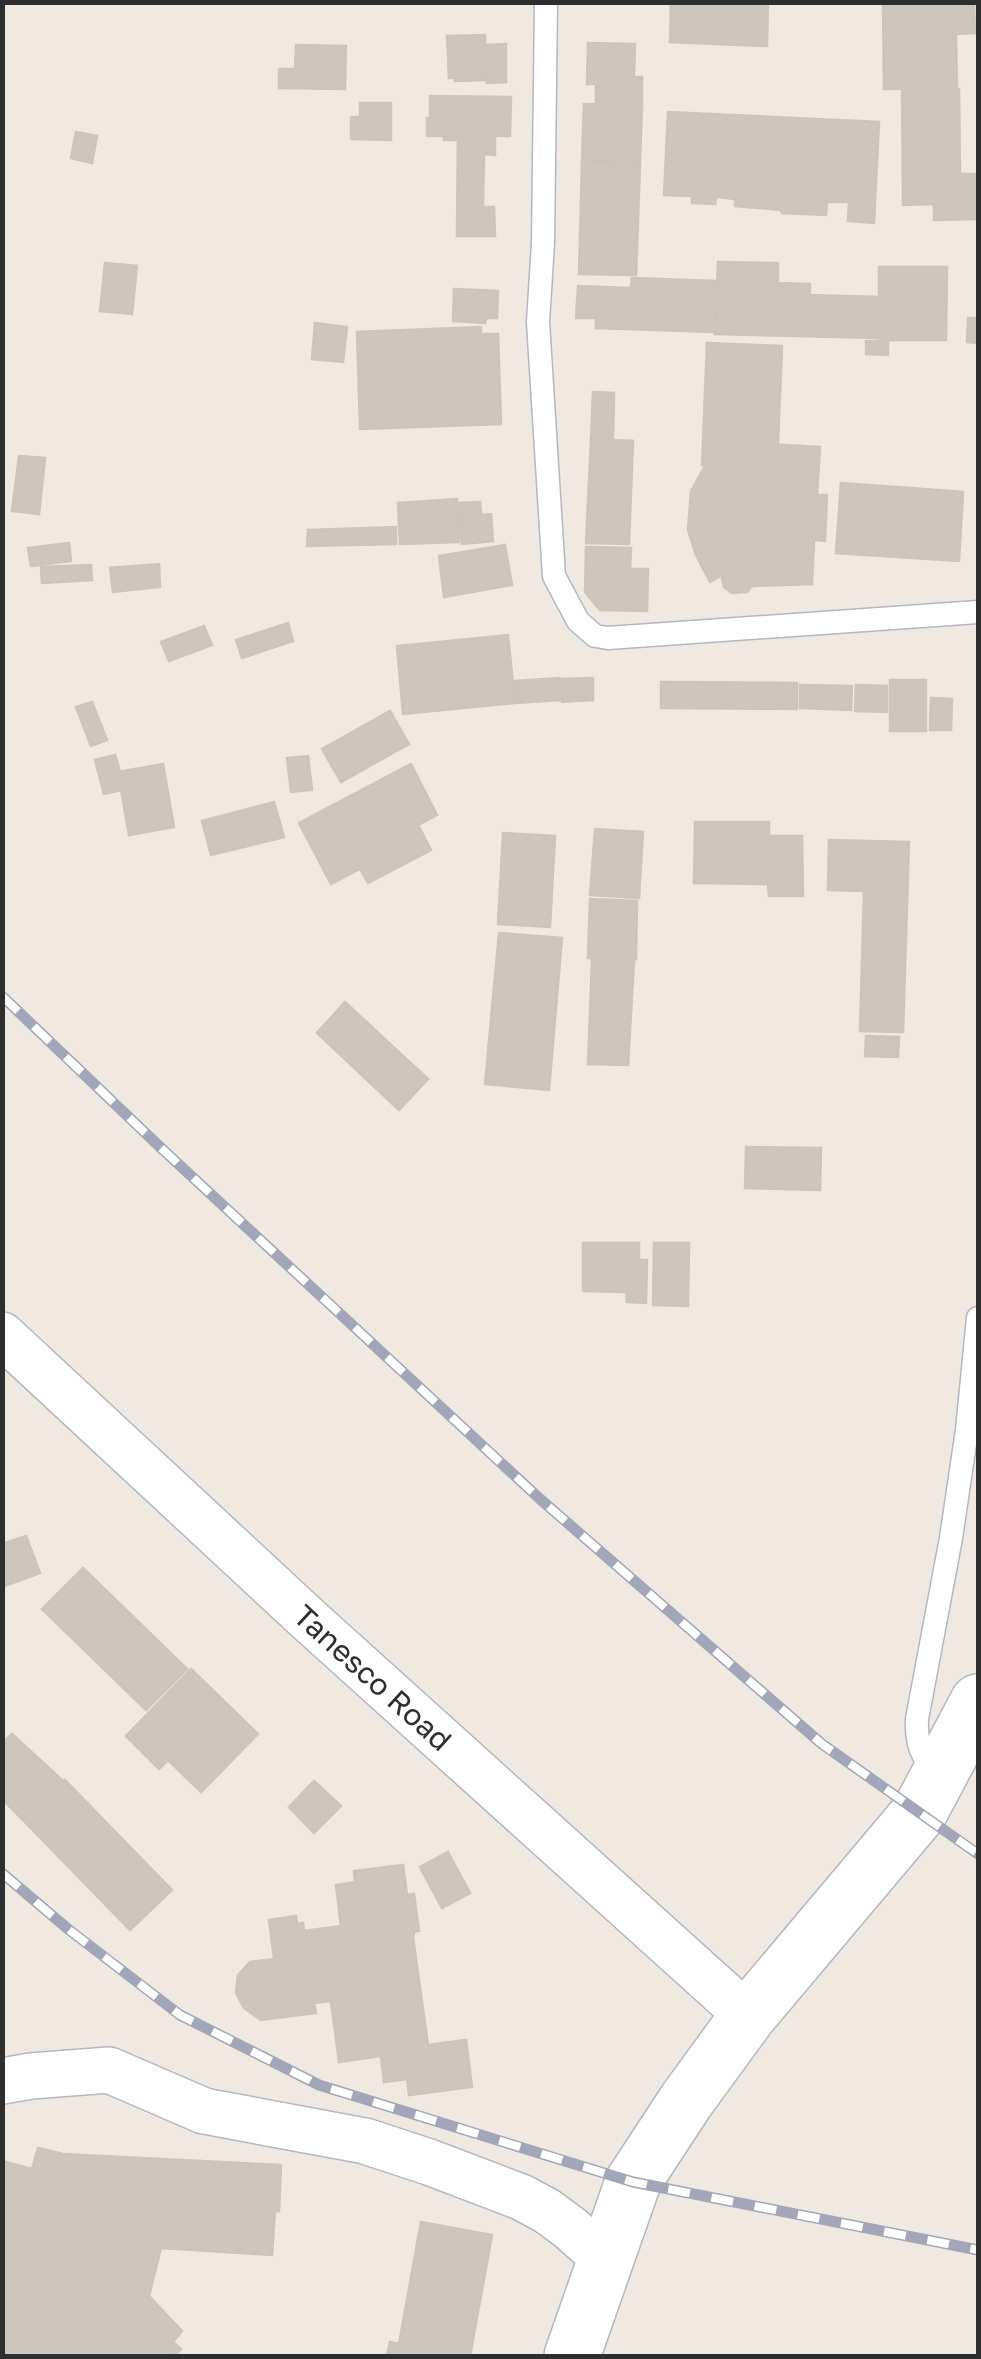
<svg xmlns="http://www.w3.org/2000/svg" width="981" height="2359" viewBox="0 0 981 2359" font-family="'Golos Text',sans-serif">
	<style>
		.building { fill: #cbc7bf; stroke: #cbc5ba; stroke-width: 2.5 }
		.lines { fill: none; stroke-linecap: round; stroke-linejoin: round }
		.service-casing { stroke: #b4b7c1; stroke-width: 25 }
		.minor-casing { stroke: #b4b7c1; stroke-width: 48 }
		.secondary-casing { stroke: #b4b7c1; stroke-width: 58 }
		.service { stroke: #fff; stroke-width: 22 }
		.minor { stroke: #fff; stroke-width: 45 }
		.secondary { stroke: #fff; stroke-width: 55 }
		.rail-casing { stroke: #a3a6b8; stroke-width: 11 }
		.rail { stroke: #fff; stroke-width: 8; stroke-dasharray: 22; stroke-linecap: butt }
		.labels { text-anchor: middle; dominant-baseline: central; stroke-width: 8; stroke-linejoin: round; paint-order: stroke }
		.street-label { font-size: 30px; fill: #2e2e2e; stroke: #fff }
	</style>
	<rect width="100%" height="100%" fill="#efe9e1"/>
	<!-- building -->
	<g class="building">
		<polygon points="671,2 768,2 767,46 670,42"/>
		<polygon points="883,2 974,2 975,33 956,34 957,88 884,89"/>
		<polygon points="485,35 486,80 455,81 455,78 449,78 447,36"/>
		<polygon points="588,43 635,44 634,77 642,77 642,104 596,103 596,84 587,84"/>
		<polygon points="506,44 506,82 487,83 486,45"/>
		<polygon points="296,45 346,46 345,89 279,88 279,69 295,69"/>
		<polygon points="959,89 960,174 978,174 978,219 934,220 934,204 903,205 902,90"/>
		<polygon points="430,96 511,97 510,136 495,136 495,155 484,154 483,207 494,207 495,236 457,236 458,122 445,122 445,117 430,117"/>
		<polygon points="360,103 391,103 391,140 351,139 351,117 360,117"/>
		<polygon points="584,104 642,105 640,162 582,161"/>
		<polygon points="668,112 879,122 874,223 848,221 849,202 827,202 826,215 782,213 781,210 735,206 735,199 716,197 715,204 692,203 692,196 664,195"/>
		<polygon points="427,118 443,119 442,123 456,123 456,140 444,140 444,136 427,136"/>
		<polygon points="76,132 97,136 92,163 71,158"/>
		<polygon points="582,162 640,164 636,275 579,274"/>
		<polygon points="718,262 778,263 778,283 810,284 810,295 879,297 878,338 715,334"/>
		<polygon points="105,263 137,266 132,314 100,311"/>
		<polygon points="879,267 947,267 946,340 879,340"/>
		<polygon points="632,278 716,281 714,332 596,328 596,318 576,318 578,286 631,288"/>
		<polygon points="454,289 498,291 497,318 486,318 485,323 453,321"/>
		<polygon points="968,318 978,318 978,343 967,342"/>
		<polygon points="315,323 347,327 343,362 312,359"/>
		<polygon points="481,327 481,334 498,334 501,424 360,429 357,332"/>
		<polygon points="866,341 888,341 888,355 866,354"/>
		<polygon points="707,343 782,346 778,444 746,442 745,467 702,465"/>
		<polygon points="593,392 614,393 613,439 591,439"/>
		<polygon points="591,439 633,441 629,544 586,543"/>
		<polygon points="746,443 820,447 817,495 827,495 825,541 814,540 812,584 752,586 747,592 732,593 724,587 722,579 724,574 710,582 696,555 688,530 691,491 705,466 745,468"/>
		<polygon points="19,456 45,458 39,514 12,511"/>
		<polygon points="841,483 963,492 959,561 836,553"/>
		<polygon points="457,499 459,542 400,544 398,503"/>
		<polygon points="480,502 481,515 491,514 493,541 462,544 458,503"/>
		<polygon points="396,527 396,544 307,546 308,530"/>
		<polygon points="69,543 71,561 31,566 28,548"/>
		<polygon points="505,545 512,585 444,597 439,556"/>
		<polygon points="586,547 631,548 630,569 648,569 647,611 600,610 585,592"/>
		<polygon points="159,564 160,587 113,592 110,568"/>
		<polygon points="91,565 92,580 42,583 41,567"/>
		<polygon points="288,623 293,641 242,658 236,640"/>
		<polygon points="204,626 212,645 169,661 161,642"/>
		<polygon points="508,635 515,703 403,714 397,646"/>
		<polygon points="559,678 561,700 516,703 515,681"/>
		<polygon points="593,678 593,700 562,702 561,679"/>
		<rect x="890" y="680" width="36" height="51"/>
		<polygon points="661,682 797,683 797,709 661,708"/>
		<polygon points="800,685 852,686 851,710 800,708"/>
		<polygon points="856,685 887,686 887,712 855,711"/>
		<polygon points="931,698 952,699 951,730 930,730"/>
		<polygon points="92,702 107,740 91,746 76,707"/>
		<polygon points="390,711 409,744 341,782 322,749"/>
		<polygon points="115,755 125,789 104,794 95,760"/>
		<polygon points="308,756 312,790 291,792 287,758"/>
		<polygon points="163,764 174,827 129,835 118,772"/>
		<polygon points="411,764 437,815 418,825 431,850 368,883 360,869 331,884 299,823"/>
		<polygon points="274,802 284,837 211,855 202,821"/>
		<polygon points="695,822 769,822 769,836 802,836 803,896 769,896 768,884 694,883"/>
		<polygon points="595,829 643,832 639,898 590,895"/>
		<polygon points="503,833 555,836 550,927 498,924"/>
		<polygon points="829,840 909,842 903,1032 860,1031 864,891 828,890"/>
		<polygon points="590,899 637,901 636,959 588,958"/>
		<polygon points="499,933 562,938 549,1090 485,1084"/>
		<polygon points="592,958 634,961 628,1065 588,1064"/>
		<polygon points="345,1002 428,1079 399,1110 317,1033"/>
		<polygon points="866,1036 899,1037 898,1057 865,1056"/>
		<polygon points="746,1147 821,1148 820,1190 745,1188"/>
		<polygon points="583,1243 639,1243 639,1260 647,1260 646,1303 627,1302 626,1292 583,1291"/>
		<polygon points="654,1243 689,1243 688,1306 653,1305"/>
		<polygon points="26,1536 40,1573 2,1587 2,1544"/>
		<polygon points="83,1568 187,1669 146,1710 42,1609"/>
		<polygon points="191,1669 258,1734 201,1792 168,1760 159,1769 126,1736"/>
		<polygon points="12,1734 62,1780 22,1819 2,1799 2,1743"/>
		<polygon points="65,1780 172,1890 130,1930 23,1820"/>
		<polygon points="314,1781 341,1806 314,1833 289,1807"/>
		<polygon points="448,1852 470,1893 442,1908 420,1867"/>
		<polygon points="403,1865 407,1895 414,1894 419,1931 415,1931 413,1937 428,2045 466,2040 472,2087 409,2095 407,2079 384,2082 381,2056 339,2062 331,2001 314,2003 316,2013 261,2020 244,2008 236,1993 238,1975 250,1962 274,1959 269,1920 296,1916 297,1924 303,1923 304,1931 341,1926 336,1885 355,1882 354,1871"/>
		<polygon points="38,2148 63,2154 281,2165 279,2211 275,2211 272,2255 161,2248 149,2296 182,2331 173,2342 181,2349 174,2356 2,2356 2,2161 32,2169"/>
		<polygon points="421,2222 492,2235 470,2356 387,2356 390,2342 399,2344"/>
	</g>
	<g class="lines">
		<!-- service casing -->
		<g class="service-casing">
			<g id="service">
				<polyline points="546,2 543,243 538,322 554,576 578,621 595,636 608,638 978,612"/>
				<path d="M938,1775C921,1757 916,1743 917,1719L951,1538L967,1430L978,1318"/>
			</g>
		</g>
		<!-- minor casing -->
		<g class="minor-casing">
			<g id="minor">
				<path id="s1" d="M2,1335L309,1620L748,2016"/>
				<polyline points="2,2081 31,2076 109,2070 204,2111 365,2141 429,2162 521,2197 547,2211 570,2228 605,2259"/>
			</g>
		</g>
		<!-- secondary casing -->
		<g class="secondary-casing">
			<polyline id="secondary" points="572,2356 633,2182 686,2101 748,2016 919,1813 978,1702"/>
		</g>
		<!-- service -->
		<use href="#service" class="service"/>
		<!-- minor -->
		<use href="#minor" class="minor"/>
		<!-- secondary -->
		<use href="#secondary" class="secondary"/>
		<!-- rail casing -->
		<g class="rail-casing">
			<g id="rail">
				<polyline points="2,996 160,1147 540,1499 822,1744 978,1854"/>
				<polyline points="2,1873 68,1929 180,2015 319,2085 633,2182 978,2250"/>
			</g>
		</g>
		<!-- rail -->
		<use href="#rail" class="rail"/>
	</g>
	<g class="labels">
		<!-- street labels -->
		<g class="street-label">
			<text stroke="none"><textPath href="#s1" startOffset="505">Tanesco Road</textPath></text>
		</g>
	</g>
	<!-- border -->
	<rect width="981" height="2359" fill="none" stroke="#2e2e2e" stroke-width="10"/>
</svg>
